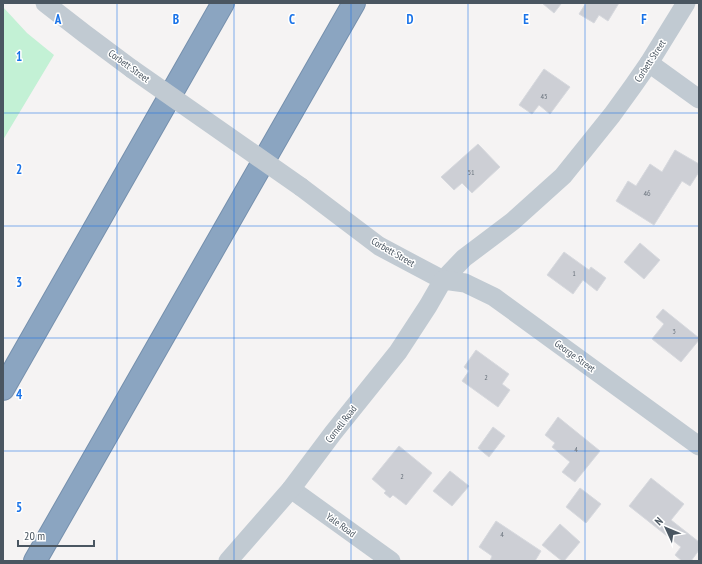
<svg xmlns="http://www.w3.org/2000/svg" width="702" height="564" viewBox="0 0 702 564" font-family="'PT Sans Narrow',sans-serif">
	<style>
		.green { fill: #c3f1d5 }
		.building { fill: #cdcfd5; stroke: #d7d9de }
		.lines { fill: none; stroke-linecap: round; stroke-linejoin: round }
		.highway-casing { stroke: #7690ad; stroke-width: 24 }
		.street { stroke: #c1cad2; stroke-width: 19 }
		.highway { stroke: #8ba5c1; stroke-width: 22 }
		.street-bridge { stroke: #c1cad2; stroke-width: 19 }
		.grid { fill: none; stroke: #1a73e8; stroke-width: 1; stroke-opacity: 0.55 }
		.labels { text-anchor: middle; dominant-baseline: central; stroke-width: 3; stroke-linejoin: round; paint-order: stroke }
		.number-label { font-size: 8px; fill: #6b747e }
		.street-label { font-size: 10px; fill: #4a5661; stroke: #fff }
		.grid-label { font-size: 13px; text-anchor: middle; font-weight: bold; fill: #1a73e8; stroke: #fff; stroke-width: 3; stroke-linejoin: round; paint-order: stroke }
	</style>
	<rect width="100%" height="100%" fill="#f5f3f3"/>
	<!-- green -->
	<polygon class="green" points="3,7 27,33 54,55 3,140"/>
	<!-- building -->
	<g class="building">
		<polygon points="542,3 560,3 561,4 554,13"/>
		<polygon points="586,3 619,3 608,21 599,15 594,23 579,14"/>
		<polygon points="544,69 570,87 550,114 539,105 532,114 519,105"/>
		<polygon points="478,144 500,167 472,193 462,183 454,190 441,177"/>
		<polygon points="675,150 699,164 699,172 690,186 682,181 654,225 616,201 628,181 636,186 650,164 662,172"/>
		<polygon points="640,243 660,260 644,279 624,262"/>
		<polygon points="564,252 589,270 591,267 606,278 597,291 583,280 573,294 547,275"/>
		<polygon points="663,309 699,338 699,340 681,362 652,339 664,324 656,317"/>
		<polygon points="476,350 509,374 502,384 510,390 498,407 462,381 469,371 464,367"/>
		<polygon points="558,417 600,451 575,482 562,472 570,462 552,447 555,443 545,435"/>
		<polygon points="493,427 505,436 489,457 478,448"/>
		<polygon points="399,446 432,473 406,505 393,495 390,498 384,493 386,491 372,479"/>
		<polygon points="450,471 469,486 452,506 433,491"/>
		<polygon points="651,478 684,504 671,520 699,542 699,550 691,561 682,561 675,555 681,547 629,506"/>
		<polygon points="580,488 601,504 586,523 566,507"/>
		<polygon points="496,521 541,551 535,561 490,561 492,556 479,547"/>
		<polygon points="560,524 580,542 564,561 562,561 542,545"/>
	</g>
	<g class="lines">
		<!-- highway casing -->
		<g class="highway-casing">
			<g id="highway">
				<polyline points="3,389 223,3"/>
				<polyline points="35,561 354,3"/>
			</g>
		</g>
		<!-- street -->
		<g class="street">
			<polyline points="45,3 85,34 132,69"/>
			<polyline points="649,63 699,99"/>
			<polyline points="301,187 379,246 443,280 464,258 513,221 563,176 612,115 633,86 649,63 686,3"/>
			<polyline points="291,489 391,561"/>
			<polyline points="228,561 291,489 333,433 398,352 428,306 443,280 465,283 494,297 699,446"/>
		</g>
		<!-- highway -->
		<use href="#highway" class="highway"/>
		<!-- street-bridge -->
		<polyline class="street-bridge" points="132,69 301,187"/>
	</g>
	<!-- grid -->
	<path class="grid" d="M117,3V561M234,3V561M351,3V561M468,3V561M585,3V561M3,113H699M3,226H699M3,338H699M3,451H699"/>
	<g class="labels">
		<!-- number labels -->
		<g class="number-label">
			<text x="544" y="96">45</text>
			<text x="471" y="172">51</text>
			<text x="647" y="193">46</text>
			<text x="574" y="273">1</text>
			<text x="674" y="331">3</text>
			<text x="486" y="377">2</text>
			<text x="576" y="449">4</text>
			<text x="402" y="476">2</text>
			<text x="502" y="534">4</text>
		</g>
		<!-- street labels -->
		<g class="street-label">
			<text transform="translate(650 61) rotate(-57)">Corbett Street</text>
			<text transform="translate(129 66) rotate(36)">Corbett Street</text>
			<text transform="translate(393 252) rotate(30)">Corbett Street</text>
			<text transform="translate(575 356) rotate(36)">George Street</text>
			<text transform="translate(341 424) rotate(-52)">Cornell Road</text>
			<text transform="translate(341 525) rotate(36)">Yale Road</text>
		</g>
	</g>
	<g class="grid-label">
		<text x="58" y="24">A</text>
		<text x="176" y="24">B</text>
		<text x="292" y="24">C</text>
		<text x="410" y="24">D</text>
		<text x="526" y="24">E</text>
		<text x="644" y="24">F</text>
		<text x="19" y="61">1</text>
		<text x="19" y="174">2</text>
		<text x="19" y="287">3</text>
		<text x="19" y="399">4</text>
		<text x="19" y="512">5</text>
	</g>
	<!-- border -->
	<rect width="702" height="564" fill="none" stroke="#4a5661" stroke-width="8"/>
	<!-- north arrow -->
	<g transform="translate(666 528) rotate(314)" stroke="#ffffff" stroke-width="3" paint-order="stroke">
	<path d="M0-3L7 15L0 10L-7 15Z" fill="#4a5661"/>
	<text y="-6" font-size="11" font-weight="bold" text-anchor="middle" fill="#4a5661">N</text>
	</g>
	<!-- scale -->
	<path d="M18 540v6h76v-6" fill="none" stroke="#4a5661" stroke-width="2"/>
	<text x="24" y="540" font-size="12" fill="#4a5661" stroke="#ffffff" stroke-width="3" paint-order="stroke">20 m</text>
</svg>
